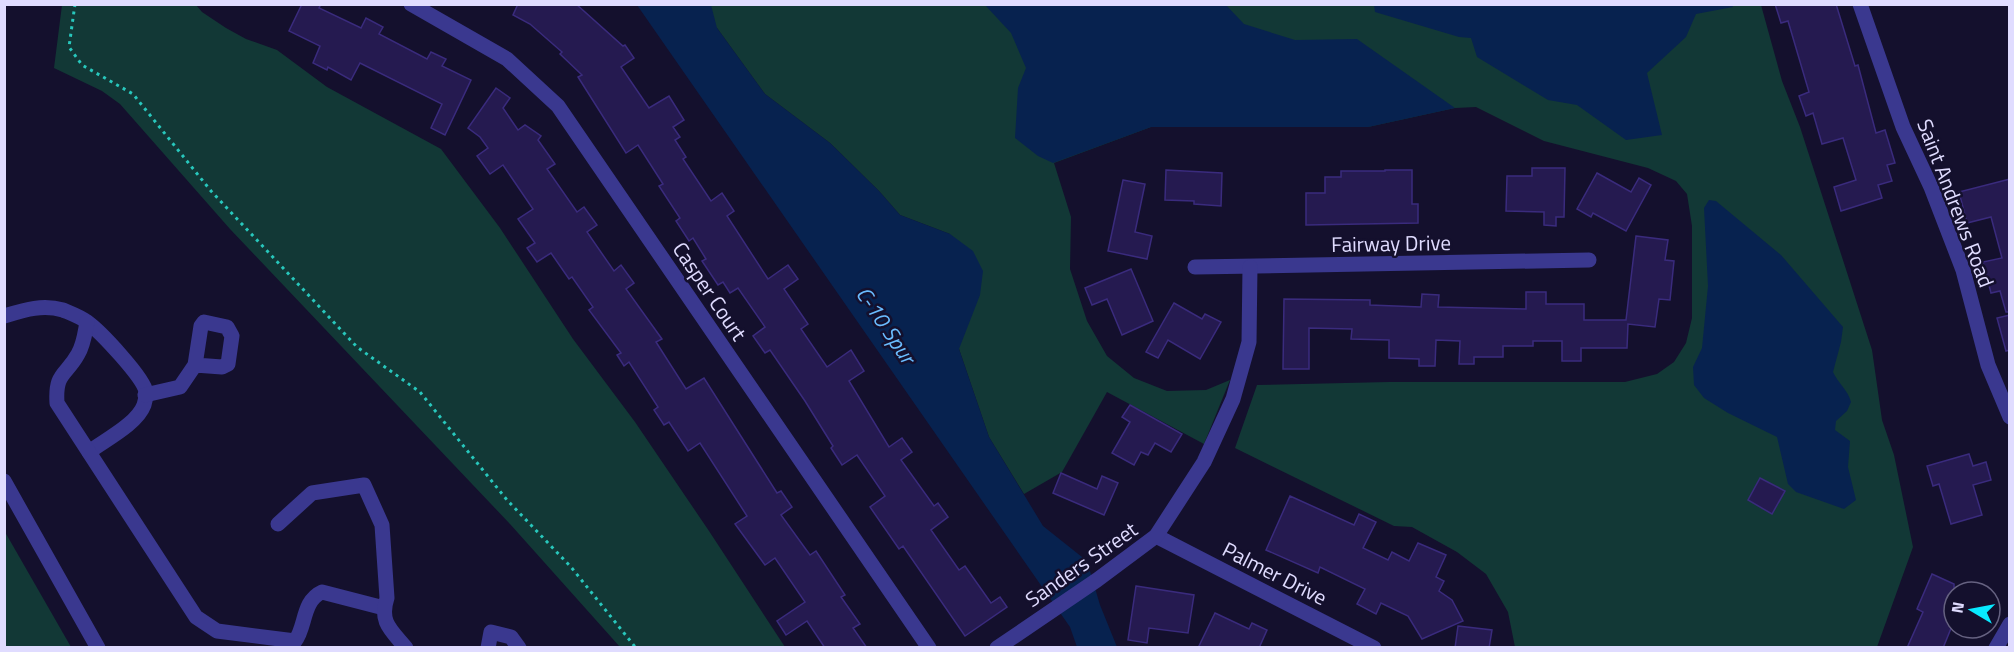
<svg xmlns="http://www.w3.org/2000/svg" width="2014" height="652" viewBox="0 0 2014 652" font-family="'Titillium Web',sans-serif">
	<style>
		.green { fill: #123836 }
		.water { fill: #07224f }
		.building { fill: #251a50; stroke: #3a2b7d; stroke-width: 1.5 }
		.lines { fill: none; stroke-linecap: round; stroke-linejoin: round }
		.path { stroke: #28c7bc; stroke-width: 3; stroke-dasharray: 3 4.5; stroke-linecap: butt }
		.minor { stroke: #3a388f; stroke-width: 15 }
		.labels { text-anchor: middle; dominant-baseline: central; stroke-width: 5; stroke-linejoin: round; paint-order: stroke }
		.street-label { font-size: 21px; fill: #e0dcff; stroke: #14102d }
		.water-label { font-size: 22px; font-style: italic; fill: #6abcff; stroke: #14102d }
	</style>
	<rect width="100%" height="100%" fill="#14102d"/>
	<!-- green -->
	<g class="green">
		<polygon points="62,5 196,5 202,12 226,28 246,39 277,50 327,87 441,149 500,228 573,339 635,422 709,531 785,647 620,647 510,524 230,229 120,104 102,91 54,68"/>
		<polygon points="676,5 1761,5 1782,81 1800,127 1872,350 1882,420 1894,455 1913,547 1877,647 1515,647 1508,612 1486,574 1457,552 1412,527 1394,526 1235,448 1257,385 1389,382 1625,382 1657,374 1674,362 1686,343 1692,318 1692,226 1687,194 1676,181 1648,168 1544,141 1476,107 1455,108 1368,127 1151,127 1054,163 1071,217 1070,269 1087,321 1107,356 1134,378 1167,391 1206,390 1230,380 1204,444 1107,392 1062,472 1024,494 989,437 959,349 950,234 900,215 879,191 830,143 765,94 717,28"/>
		<polygon points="5,532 71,647 5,647"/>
	</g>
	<!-- water -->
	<g class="water">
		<polygon points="637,5 711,5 717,28 765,94 830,143 879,191 900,215 950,234 973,251 983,271 980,295 959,349 989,437 1043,526 1087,561 1100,605 1117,647 1077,647 1070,627"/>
		<polygon points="985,5 1226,5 1244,24 1295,40 1357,39 1455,108 1368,127 1151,127 1053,163 1038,156 1015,138 1018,88 1026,68 1011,33"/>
		<polygon points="1732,5 1733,7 1696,14 1686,37 1647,73 1662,135 1626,140 1577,105 1548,100 1477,57 1471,38 1459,37 1375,12 1374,5"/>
		<path d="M1709,200L1716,201L1781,255L1843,327L1841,342L1833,372C1838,383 1848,390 1851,402L1847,411L1836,421L1835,430L1850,441L1848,467L1856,500L1844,509L1796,492L1788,484L1777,437L1728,413L1704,398L1694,385L1693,367L1702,348L1708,286L1704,208Z"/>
	</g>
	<!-- building -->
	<g class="building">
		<polygon points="302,4 321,4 319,8 361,28 366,18 383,27 379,34 427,59 431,52 446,59 442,66 471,80 445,135 431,128 442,104 360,63 351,80 328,67 327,70 313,63 320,46 289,31"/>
		<polygon points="518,4 576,4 623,46 625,45 634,58 621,67 649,108 669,96 684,120 673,127 680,137 675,140 686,157 683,159 711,201 722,193 734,211 727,216 768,279 788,265 798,279 784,289 808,324 801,329 827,367 851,350 864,371 849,381 889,447 902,438 912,452 901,460 934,506 938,503 948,517 931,530 959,570 965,566 991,603 1000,597 1007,607 965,636 903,546 899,549 870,507 885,496 857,455 842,465 831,448 833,446 805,401 770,350 765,353 753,336 765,327 738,288 730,293 723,282 718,285 702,261 706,259 693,238 689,241 676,221 680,218 659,186 663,184 638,145 626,153 578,77 582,75 560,54 562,52 530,24 513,15"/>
		<polygon points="1775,4 1836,4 1855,66 1858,65 1876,133 1885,130 1895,163 1887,165 1892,181 1878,185 1882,198 1841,211 1834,187 1856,180 1843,138 1822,144 1813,113 1806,116 1799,96 1809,92 1788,21 1781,23"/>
		<polygon points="496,88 510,98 503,108 518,130 525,125 541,136 538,140 555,164 547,169 577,212 584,207 597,225 587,232 614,271 621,265 634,283 626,289 662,339 656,342 686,389 704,378 777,493 781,491 792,507 781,515 810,555 816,551 845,595 841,597 860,624 853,628 867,648 825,648 807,621 786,635 777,621 805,602 775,558 765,565 735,524 747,516 700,443 688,451 669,422 664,425 654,410 658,407 629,362 624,366 617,355 621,353 589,310 593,307 572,277 569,279 551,253 537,262 527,248 535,243 518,219 533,209 503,165 490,174 477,156 488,148 480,137 468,128"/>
		<polygon points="1532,168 1565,168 1564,217 1556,217 1556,226 1544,225 1544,212 1506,211 1507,176 1532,176"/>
		<polygon points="1166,170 1222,173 1221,206 1194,204 1194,201 1165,200"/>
		<polygon points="1385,170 1412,170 1412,204 1418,204 1418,223 1306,225 1306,193 1325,193 1325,177 1341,177 1341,171 1385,171"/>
		<polygon points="1597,173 1631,192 1639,178 1651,185 1626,231 1593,213 1591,217 1577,209"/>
		<polygon points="2010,179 2010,312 2006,312 2000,291 1991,293 1983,262 2002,258 1991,217 1967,223 1959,192"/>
		<polygon points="1123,180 1145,184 1135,232 1152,236 1147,259 1108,251"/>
		<polygon points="1636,236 1668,240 1665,260 1674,261 1670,300 1659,299 1655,327 1628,324 1627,348 1581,348 1581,361 1562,361 1562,341 1533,341 1533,346 1503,346 1503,357 1474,357 1474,364 1459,364 1460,341 1436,340 1435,366 1419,366 1419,359 1389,358 1389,340 1351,339 1352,329 1309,328 1309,369 1283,369 1284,299 1370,300 1370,305 1421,307 1422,294 1439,295 1438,307 1526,309 1526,292 1546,292 1546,304 1584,304 1584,320 1626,320"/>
		<polygon points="1131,269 1153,321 1122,335 1107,299 1092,305 1085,288"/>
		<polygon points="1174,303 1202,319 1205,314 1221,322 1200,359 1168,340 1158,358 1146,352"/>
		<polygon points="2010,315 2010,350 2006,351 1997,318"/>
		<polygon points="1130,405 1182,434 1171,452 1155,443 1148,455 1141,452 1134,465 1112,453 1130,422 1122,417"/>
		<polygon points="1969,454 1973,466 1986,462 1991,480 1973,485 1982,515 1951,524 1939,484 1933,486 1927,466"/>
		<polygon points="1061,473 1097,489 1102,476 1118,483 1104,515 1053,493"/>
		<polygon points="1760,478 1785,491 1772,514 1748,500"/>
		<polygon points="1290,496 1354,525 1359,514 1376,522 1363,548 1388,560 1392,552 1409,561 1418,543 1446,555 1436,577 1444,581 1439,591 1452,600 1463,621 1422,639 1408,616 1381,603 1376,614 1357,604 1365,589 1320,567 1318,573 1266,550"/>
		<polygon points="1932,574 1954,584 1954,621 1943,648 1907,648 1923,612 1917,609"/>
		<polygon points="1136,586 1194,595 1188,633 1149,628 1147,643 1128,640"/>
		<polygon points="1215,613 1249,629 1252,623 1267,630 1259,648 1198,648"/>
		<polygon points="1458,626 1492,630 1489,648 1455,648"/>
	</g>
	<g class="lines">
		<!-- path -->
		<polyline class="path" points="75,4 69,47 82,65 133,94 211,191 357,347 420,392 507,500 571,567 636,648"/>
		<!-- minor -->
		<g class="minor">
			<polyline points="411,4 507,59 558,106 929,648"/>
			<polyline points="1860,4 1903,127 1931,187 1963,270 1988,365 2010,417"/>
			<polyline points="1195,267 1589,260"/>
			<path d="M4,316C24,310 42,304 63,310C70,313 81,317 87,322C100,331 144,378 146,392C146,396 145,402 144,405C137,424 105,440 89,452"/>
			<path d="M87,322C85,332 84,344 78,354C66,376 55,372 57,403L196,617L217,631L295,641C306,627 302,601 322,592L384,608"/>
			<polyline points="145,395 180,387 195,365 201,326 204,322 227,327 232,336 228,364 222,367 195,365"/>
			<polyline points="4,481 98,648"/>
			<path d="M278,524L312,493L364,485L382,525L387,598C379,622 391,630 406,648"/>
			<polyline points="1156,536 1374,648"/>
			<polyline points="488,648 491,632 511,637 519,648"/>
			<polyline points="997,648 1097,580 1156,536 1204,462 1233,399 1249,342 1250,267"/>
			<polyline points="1996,648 2010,624"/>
		</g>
	</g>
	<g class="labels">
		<!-- street labels -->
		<g class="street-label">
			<text transform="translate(1956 203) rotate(69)">Saint Andrews Road</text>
			<text transform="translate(1391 243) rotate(-1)">Fairway Drive</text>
			<text transform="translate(710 291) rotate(56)">Casper Court</text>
			<text transform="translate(1081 564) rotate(-35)">Sanders Street</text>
			<text transform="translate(1275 573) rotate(27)">Palmer Drive</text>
		</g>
		<!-- water labels -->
		<g class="water-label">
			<text transform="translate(886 325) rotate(56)">C-10 Spur</text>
		</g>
	</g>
	<!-- border -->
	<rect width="2014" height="652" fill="none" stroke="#e0dcff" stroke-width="12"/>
	<!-- north arrow -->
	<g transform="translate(1972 610) rotate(280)"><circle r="28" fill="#14102d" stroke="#666281" stroke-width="1.5"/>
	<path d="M0-4.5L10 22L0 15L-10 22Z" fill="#08e9ff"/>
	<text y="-9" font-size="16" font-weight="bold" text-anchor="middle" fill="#e0dcff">N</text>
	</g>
</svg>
